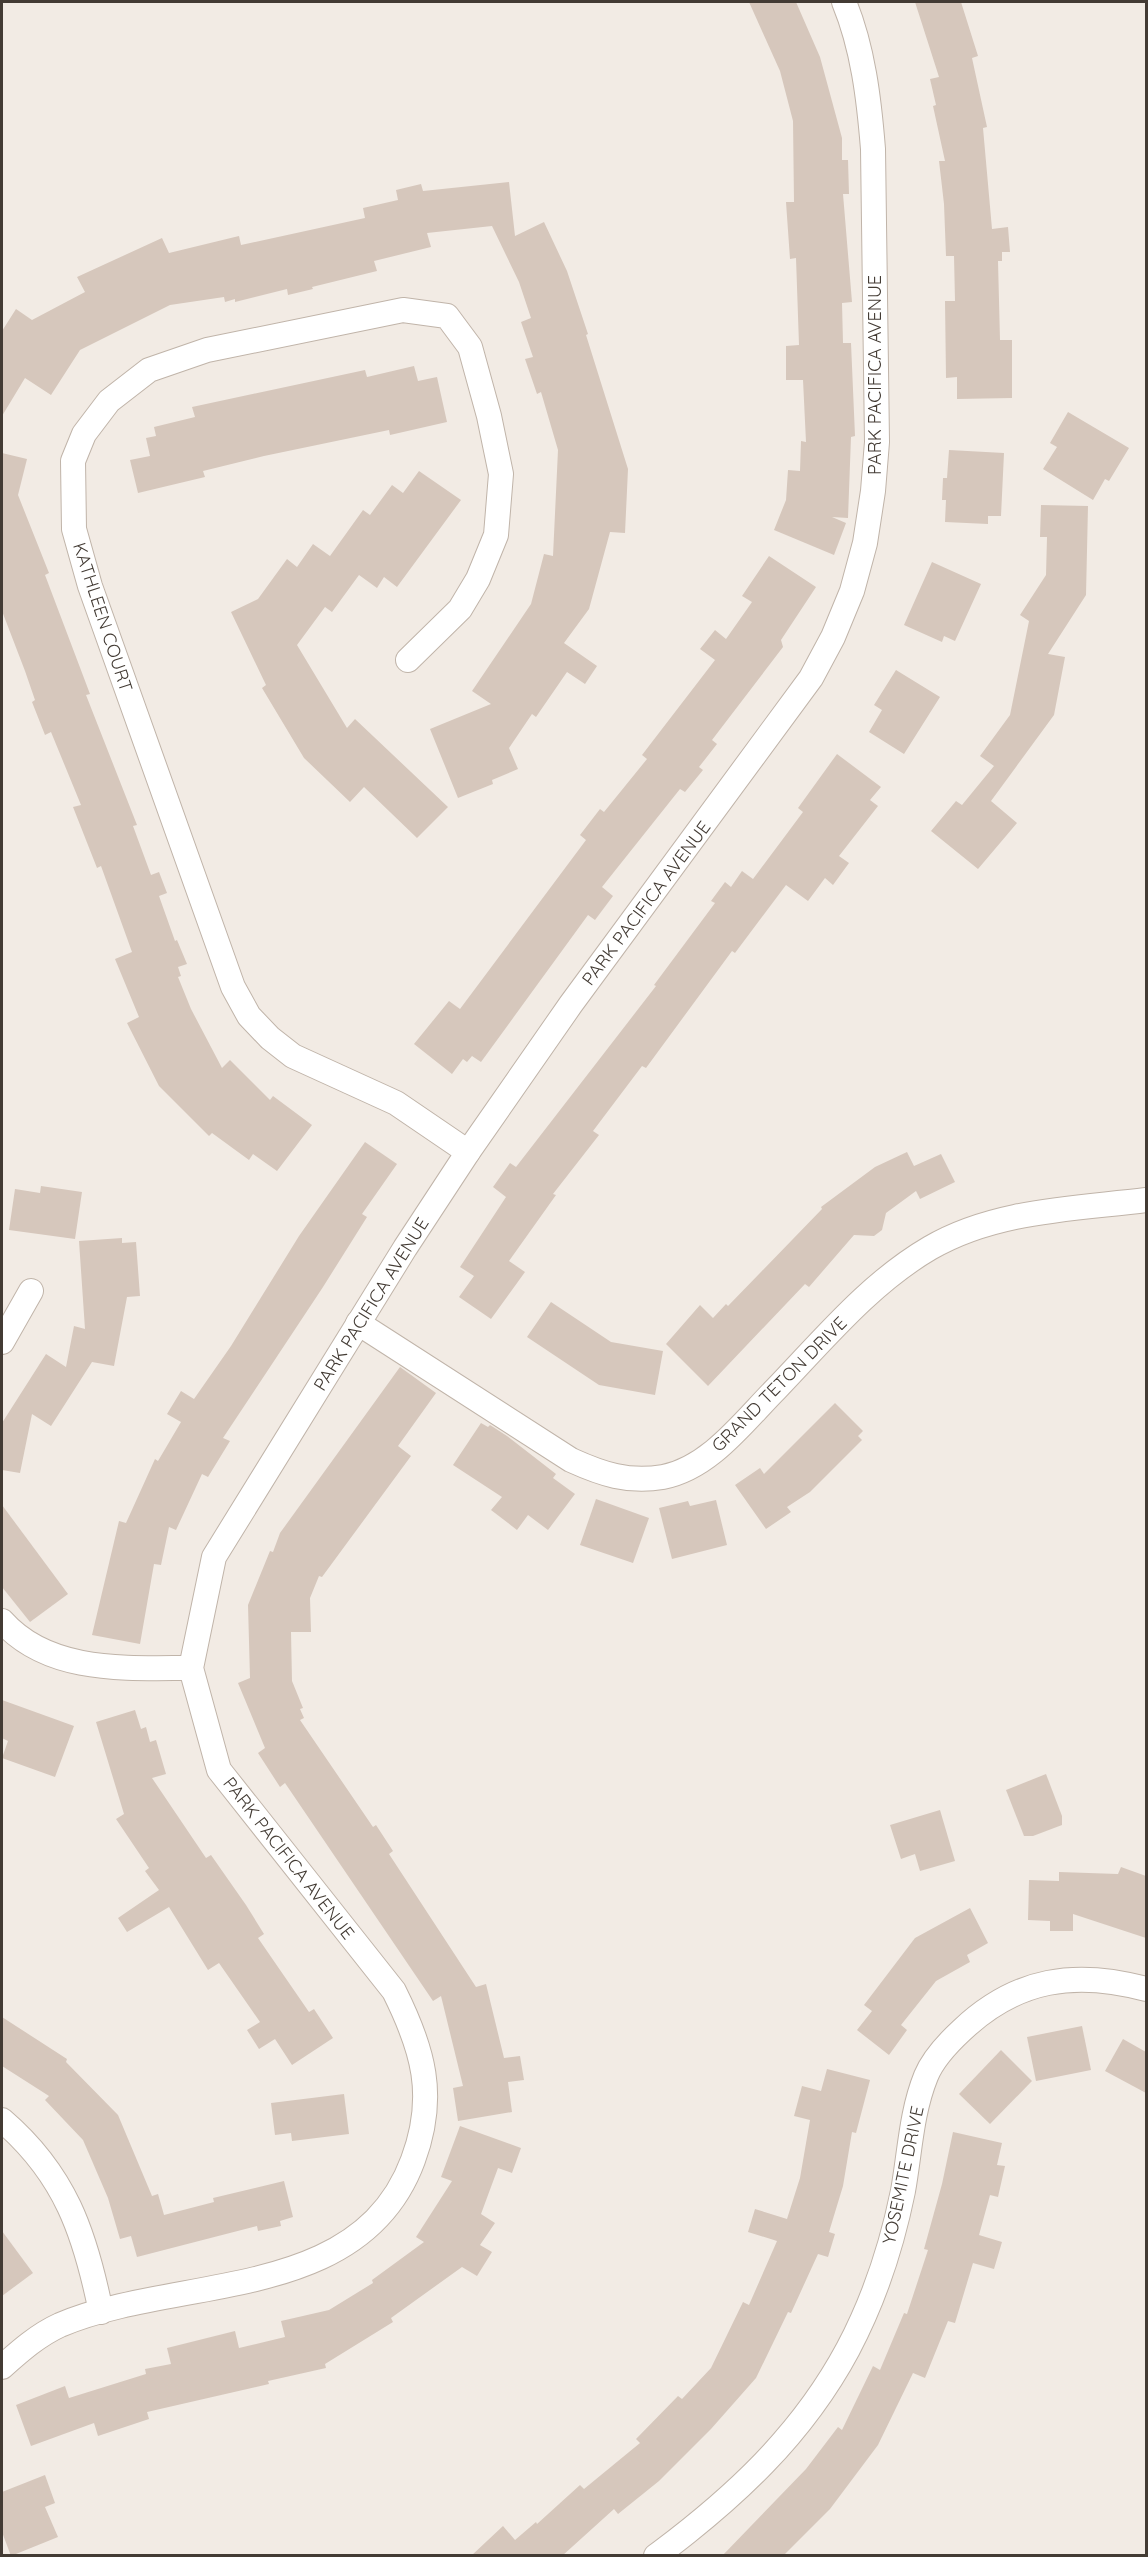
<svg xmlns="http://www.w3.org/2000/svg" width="1148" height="2557" viewBox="0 0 1148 2557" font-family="Quicksand,sans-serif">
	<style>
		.building { fill: #d6c7bc }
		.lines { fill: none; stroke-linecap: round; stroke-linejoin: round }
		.minor-casing { stroke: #c0b4a9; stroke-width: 26 }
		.minor { stroke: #fff; stroke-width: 24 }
		.labels { text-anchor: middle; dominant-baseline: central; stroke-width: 4.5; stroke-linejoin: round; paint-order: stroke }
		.street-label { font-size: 18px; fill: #433b34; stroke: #fff }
	</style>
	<rect width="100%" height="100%" fill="#f2ebe4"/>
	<!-- building -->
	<g class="building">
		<polygon points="749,2 796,2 820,57 842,138 842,160 848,160 849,194 843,194 852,302 842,303 843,343 851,343 855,436 851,437 848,518 832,517 846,523 834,555 774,530 786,500 788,470 800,471 801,441 806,442 803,380 786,380 786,346 799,345 796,258 790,259 786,202 794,202 793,121 780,71"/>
		<polygon points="915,2 961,2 978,56 972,58 987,127 983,128 992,229 1008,227 1010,252 1002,252 1002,261 998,261 1000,340 1012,340 1012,398 957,399 957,377 946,378 945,301 955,301 954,256 946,256 944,204 939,161 945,161 933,106 936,105 930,79 939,77"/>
		<polygon points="509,182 515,236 544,222 567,271 588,334 586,335 628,469 625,533 610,532 589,609 564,643 597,666 585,684 567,672 536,717 532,714 509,748 518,769 492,780 493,784 458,798 430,729 491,704 472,691 531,604 544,554 553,556 558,450 541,392 537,394 525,359 533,357 521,322 531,318 519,282 492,226 427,233 431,247 374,261 377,271 312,287 313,289 288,295 287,289 235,302 235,299 225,302 224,297 170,305 80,350 51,395 25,378 2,416 2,331 16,309 32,320 85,292 77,277 162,238 169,253 239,236 241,245 365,218 363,208 398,200 396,190 421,184 423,191"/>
		<polygon points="414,366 418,381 437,377 447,422 390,435 389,430 264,456 203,471 205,477 138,493 130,460 150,456 146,438 156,436 154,427 195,417 192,407 365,370 367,377"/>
		<polygon points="1068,412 1129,448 1109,481 1105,479 1093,500 1043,469 1057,447 1050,443"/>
		<polygon points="949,450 1004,453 1001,516 988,516 988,524 945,522 946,500 942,500 943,478 947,478"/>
		<polygon points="2,453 27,459 18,495 49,573 45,575 90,694 86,695 137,825 133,826 151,875 159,872 167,893 159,896 175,941 177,940 187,964 178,967 181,976 178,977 191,1009 222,1068 230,1060 270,1100 273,1096 312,1125 277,1171 253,1154 249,1160 212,1133 209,1136 159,1086 127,1023 139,1017 115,959 132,952 101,866 97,868 73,807 81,805 51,732 45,735 32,702 35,700 25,671 2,611"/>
		<polygon points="419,471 461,500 397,587 384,577 377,588 359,575 332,612 325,607 297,645 347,728 355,719 448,807 417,838 364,787 350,802 304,758 262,688 266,685 231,612 258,599 287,559 297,567 313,544 330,556 363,510 370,515 392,485 403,493"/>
		<polygon points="1041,505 1088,506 1086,595 1048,654 1065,657 1054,715 991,801 1017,823 978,869 931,831 956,801 962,805 994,766 980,756 1010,715 1029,621 1020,615 1046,575 1047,537 1040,537"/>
		<polygon points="769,556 816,587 781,640 783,647 712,740 717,744 699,767 703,770 685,792 680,789 602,887 613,896 595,920 588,915 481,1062 472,1056 467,1062 463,1059 452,1074 414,1044 449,1001 460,1009 586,840 580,835 600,809 604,812 647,759 642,755 715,660 700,649 715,630 726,639 752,602 742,596"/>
		<polygon points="932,562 981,584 955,641 944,636 942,642 904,625"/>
		<polygon points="896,670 940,697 904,754 869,732 882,710 874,705"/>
		<polygon points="837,754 881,787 870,800 878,806 839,856 849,863 833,885 825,878 808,901 786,885 735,953 732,951 646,1068 642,1066 593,1131 599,1135 553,1194 556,1195 509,1261 525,1272 491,1319 459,1297 474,1276 460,1267 506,1197 493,1187 510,1163 516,1167 656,986 654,985 715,903 711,901 725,882 731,887 742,871 753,879 803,812 798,808"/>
		<polygon points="365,1142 397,1164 362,1214 367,1217 323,1287 223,1438 230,1441 208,1477 202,1474 176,1530 169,1527 161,1565 154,1564 140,1644 92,1635 119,1521 126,1523 155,1459 158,1461 181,1422 167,1414 181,1391 194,1399 231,1346 299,1236"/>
		<polygon points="907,1152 914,1166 941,1154 955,1182 920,1199 916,1191 886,1213 882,1230 874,1236 854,1235 809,1287 805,1284 708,1386 666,1344 700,1305 713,1318 726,1304 728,1306 822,1209 821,1207 875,1167"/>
		<polygon points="41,1186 82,1192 75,1239 9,1230 15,1189 40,1193"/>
		<polygon points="122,1238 122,1243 136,1242 140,1296 127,1297 114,1366 92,1362 51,1426 32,1414 20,1473 2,1470 2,1423 46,1354 66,1367 74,1326 85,1329 79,1241"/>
		<polygon points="551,1302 611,1342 663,1351 655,1395 599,1385 527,1337"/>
		<polygon points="400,1367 436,1393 398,1446 411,1456 322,1577 319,1576 310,1598 311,1632 291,1632 292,1681 303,1708 300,1709 304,1718 300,1720 373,1827 376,1825 393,1851 389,1854 476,1987 486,1984 504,2058 520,2056 524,2080 508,2082 512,2112 458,2121 453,2088 463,2086 441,1996 433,2001 285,1783 280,1787 258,1753 265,1748 238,1683 250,1678 248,1605 270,1551 273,1552 280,1533"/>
		<polygon points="835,1403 863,1431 858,1436 862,1440 810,1492 787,1507 791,1512 766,1529 735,1485 760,1468 764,1474"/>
		<polygon points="481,1423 488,1427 490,1425 507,1436 556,1474 553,1478 575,1494 548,1530 528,1515 517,1530 491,1510 502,1497 453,1465"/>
		<polygon points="596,1499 649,1518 633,1563 580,1545"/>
		<polygon points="716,1500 727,1545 672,1559 659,1508 688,1501 690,1506"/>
		<polygon points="2,1505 68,1594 30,1622 2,1587"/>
		<polygon points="2,1700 74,1726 55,1777 2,1758 8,1741 2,1738"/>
		<polygon points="135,1710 141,1729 146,1727 150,1742 156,1740 166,1774 152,1778 206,1858 211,1855 246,1905 264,1934 258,1938 309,2012 314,2009 333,2038 292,2065 275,2039 259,2049 247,2030 260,2022 219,1963 208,1970 169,1907 127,1932 118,1918 159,1890 145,1871 149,1868 116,1819 124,1814 96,1722"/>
		<polygon points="1046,1774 1062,1816 1062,1825 1033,1836 1024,1836 1006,1790"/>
		<polygon points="940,1810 955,1861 920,1871 915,1854 901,1859 890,1825"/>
		<polygon points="1121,1867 1146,1876 1146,1938 1073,1914 1073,1931 1050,1931 1050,1921 1028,1920 1029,1880 1059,1881 1059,1872 1118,1874"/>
		<polygon points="970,1908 988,1943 967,1955 970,1962 936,1981 901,2025 907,2030 889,2055 857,2030 872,2011 864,2005 915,1938"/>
		<polygon points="2,2017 67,2059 66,2062 118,2115 152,2196 158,2194 164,2215 214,2202 213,2198 284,2181 293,2217 280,2221 281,2226 258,2231 257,2226 137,2257 131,2236 120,2239 108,2198 83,2140 45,2100 49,2096 2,2066"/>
		<polygon points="1082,2026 1091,2070 1036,2081 1027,2037"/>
		<polygon points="1123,2039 1146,2052 1146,2093 1105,2071"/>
		<polygon points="1001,2050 1032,2081 990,2124 959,2094"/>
		<polygon points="827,2069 870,2080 856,2133 852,2132 843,2186 829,2232 835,2234 828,2257 818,2254 791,2313 788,2312 756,2378 711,2429 659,2481 618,2514 614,2509 562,2556 471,2556 503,2526 515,2540 536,2522 537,2524 580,2485 584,2489 640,2443 636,2439 678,2396 682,2399 711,2368 743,2302 749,2305 777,2241 748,2232 755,2209 787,2219 800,2178 810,2120 794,2116 802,2086 821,2091"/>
		<polygon points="344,2094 349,2134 292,2141 291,2133 275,2135 271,2103"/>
		<polygon points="460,2126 521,2148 512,2173 498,2168 481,2214 495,2223 480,2245 492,2252 477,2276 462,2267 391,2318 393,2322 325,2364 326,2368 268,2381 269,2384 147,2412 149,2419 98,2436 94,2423 31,2446 16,2405 65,2386 69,2398 146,2374 145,2369 171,2364 167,2348 235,2331 239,2348 285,2337 281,2321 329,2310 373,2283 372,2280 424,2242 416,2237 452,2181 441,2177"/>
		<polygon points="953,2132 1002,2143 997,2165 1005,2166 998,2197 990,2195 979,2235 1002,2242 994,2269 973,2263 955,2323 948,2321 925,2378 913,2373 878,2445 830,2509 783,2556 722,2556 806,2469 838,2427 842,2430 873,2366 880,2370 904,2313 907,2314 928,2250 924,2249 942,2184"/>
		<polygon points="2,2231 33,2273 2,2296"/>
		<polygon points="45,2475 55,2503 45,2507 58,2537 11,2556 2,2532 2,2492"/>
	</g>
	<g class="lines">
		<!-- minor casing -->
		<g class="minor-casing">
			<g id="minor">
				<polyline points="408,660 460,609 478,579 496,535 501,474 489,416 470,347 447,316 403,310 207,350 149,370 109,401 84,434 73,461 74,529 90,586 233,987 249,1016 270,1038 293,1056 396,1103 468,1152"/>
				<path d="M358,1323L571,1460C602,1474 628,1483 663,1477C710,1468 744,1421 776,1389C824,1339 870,1283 930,1248C995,1210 1074,1209 1146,1200"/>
				<polyline points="2,1342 31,1291"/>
				<path d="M2,1621C49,1674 127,1668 191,1668"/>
				<path d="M2,2120C65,2174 85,2233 101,2312"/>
				<path d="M2,2367C20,2351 38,2335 60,2325C177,2275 360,2304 413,2160C437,2096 423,2049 394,1991L219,1770L191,1668L214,1557L405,1248L468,1152L571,1004L811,678L833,637L852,591L865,543L873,491L877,442L873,149C869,99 863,48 844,2"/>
				<path d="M656,2556C734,2498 802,2435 848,2349C874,2300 892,2245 903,2191C910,2152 911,2113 926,2076C933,2059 949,2042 962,2030C1017,1978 1076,1970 1146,1989"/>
			</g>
		</g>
		<!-- minor -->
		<use href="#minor" class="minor"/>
	</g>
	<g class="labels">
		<!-- street labels -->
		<g class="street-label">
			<text transform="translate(874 375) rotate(-90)">PARK PACIFICA AVENUE</text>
			<text transform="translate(103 617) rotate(72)">KATHLEEN COURT</text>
			<text transform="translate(646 903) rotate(-53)">PARK PACIFICA AVENUE</text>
			<text transform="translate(371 1304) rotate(-58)">PARK PACIFICA AVENUE</text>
			<text transform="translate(779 1384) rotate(-45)">GRAND TETON DRIVE</text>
			<text transform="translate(289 1858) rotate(52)">PARK PACIFICA AVENUE</text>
			<text transform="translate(903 2175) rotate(-78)">YOSEMITE DRIVE</text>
		</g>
	</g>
	<!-- border -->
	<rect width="1148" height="2557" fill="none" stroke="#433b34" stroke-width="6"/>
</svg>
